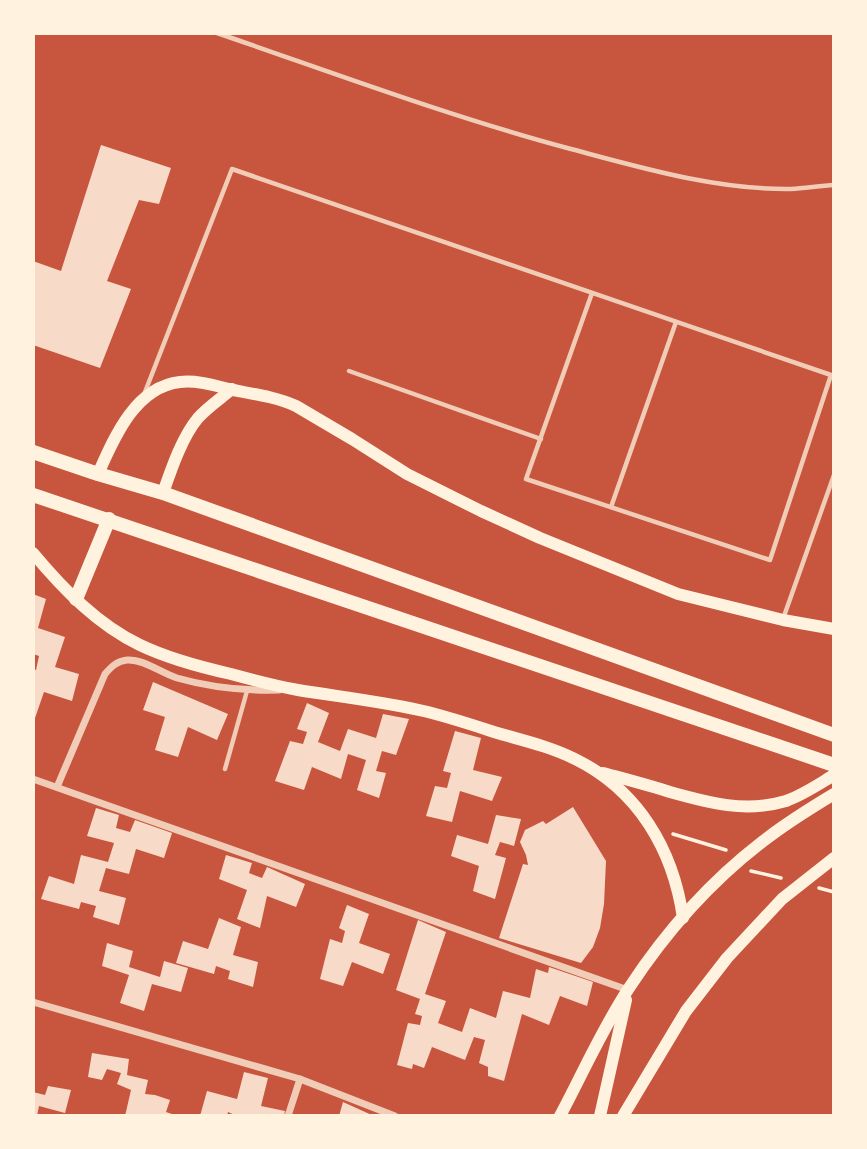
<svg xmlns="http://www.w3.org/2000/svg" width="867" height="1149" viewBox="0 0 867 1149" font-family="'IBM Plex Sans',sans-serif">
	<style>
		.building { fill: #f7dbc8 }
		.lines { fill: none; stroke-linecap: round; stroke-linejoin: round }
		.path { stroke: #fff3e0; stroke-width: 3.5 }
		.service { stroke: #f1ccb7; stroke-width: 4.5 }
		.minor { stroke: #f1ccb7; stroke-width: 7 }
		.secondary { stroke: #fff3e0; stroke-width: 12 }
		.primary { stroke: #fff3e0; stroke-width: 14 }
	</style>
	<rect width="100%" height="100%" fill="#c8553d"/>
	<!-- building -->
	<g class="building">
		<polygon points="101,145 171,168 159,204 139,200 107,281 131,289 100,368 33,345 33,261 61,271"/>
		<polygon points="33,594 46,599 38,628 65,637 55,667 79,674 72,701 44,692 34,721 33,669 36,670 39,656 33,654"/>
		<polygon points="153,682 228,714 217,740 188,727 178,757 155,750 165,717 143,710"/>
		<polygon points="307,703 329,713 318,742 340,751 348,729 376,738 383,714 409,719 396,755 382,751 376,771 386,773 379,798 357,790 366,760 348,754 341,779 312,767 304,790 275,781 290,741 303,744 307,732 297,729"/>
		<polygon points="455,731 481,738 473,770 502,777 492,801 460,791 452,822 426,816 435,786 447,788 451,773 443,771"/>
		<polygon points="573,807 606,861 604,904 600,928 593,947 581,963 499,938 523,864 528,865 526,855 520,842 525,830 543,821 546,824"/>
		<polygon points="96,808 119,815 116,828 130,832 135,820 172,833 164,858 136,849 129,874 106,868 99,891 126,898 119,925 93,917 96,906 81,902 79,909 41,899 49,876 74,884 81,855 108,862 114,843 87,836"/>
		<polygon points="496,815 521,819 514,846 500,842 495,855 506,858 495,899 473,891 479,866 451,856 457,835 488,844"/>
		<polygon points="226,855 252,863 249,873 262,878 267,867 305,884 296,907 267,896 260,928 237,919 247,890 219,879"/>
		<polygon points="347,905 369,914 359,943 390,954 383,974 352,962 343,986 320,979 330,939 342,943 345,931 339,928"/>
		<polygon points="219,918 241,927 233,955 258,962 253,987 228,979 230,971 216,966 214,974 176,963 183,941 208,949"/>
		<polygon points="418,920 446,932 425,994 446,1001 438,1023 462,1032 470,1008 496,1018 503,991 530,998 536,969 548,973 549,967 593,982 587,1006 560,996 549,1025 522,1014 504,1081 488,1076 488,1067 479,1063 485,1040 474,1037 465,1060 432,1047 424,1068 413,1064 412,1069 397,1065 408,1023 420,1025 422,1016 415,1014 420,999 396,990"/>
		<polygon points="107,943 133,951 129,967 160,977 164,961 188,968 181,992 152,984 144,1011 120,1003 129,975 102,966"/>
		<polygon points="92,1053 129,1059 127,1075 148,1080 145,1094 155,1095 170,1100 166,1112 178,1116 125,1116 131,1090 117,1084 121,1073 107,1069 102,1080 88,1077"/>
		<polygon points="244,1072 268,1078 261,1106 285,1111 284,1116 237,1116 228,1112 227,1116 200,1116 207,1091 237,1099"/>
		<polygon points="48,1086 71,1090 65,1113 39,1106 37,1116 33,1116 33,1092 45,1095"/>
		<polygon points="343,1102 374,1116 339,1116"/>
	</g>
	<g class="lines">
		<!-- path -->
		<g class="path">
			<polyline points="673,834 726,850"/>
			<polyline points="751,871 781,878"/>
			<polyline points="819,888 834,892"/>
		</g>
		<!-- service -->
		<g class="service">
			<path d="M217,33C334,73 451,117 571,149C642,168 717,190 791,189C805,188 820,186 834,185"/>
			<polyline points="349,371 541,439"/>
			<polyline points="145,392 232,169 831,375 770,560 526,479 592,293"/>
			<polyline points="611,507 676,322"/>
			<polyline points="783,619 834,475"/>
			<polyline points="225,769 247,691"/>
		</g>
		<!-- minor -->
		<g class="minor">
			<polyline points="33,779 628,990"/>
			<path d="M57,787L105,674C111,667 117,661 127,660C144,659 161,673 177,678C212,688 243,691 279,690"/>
			<polyline points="33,1002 300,1079 395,1116"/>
			<polyline points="288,1116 300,1079"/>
		</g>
		<!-- secondary -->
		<g class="secondary">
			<path d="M98,474C114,438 135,387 180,382C198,380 216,386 233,390C254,394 276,397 296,406L352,439L407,474L481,511L540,538L678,594L783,620L834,629"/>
			<path d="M163,493C171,470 182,437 198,418C208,407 220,399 232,389"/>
			<path d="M33,553C63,589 98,625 140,645C169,659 200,667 231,674C253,680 276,686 298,690C341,697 386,702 428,712C451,718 473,725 494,732C521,740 549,746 575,759C638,790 673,849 683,918"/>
			<path d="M603,773C625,779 648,785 670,792C709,803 746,813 786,801C803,795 819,784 834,775"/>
			<path d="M560,1116C583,1073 602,1029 629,988C665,933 710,882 762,842C785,824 809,809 834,794"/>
			<polyline points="600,1116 626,1000"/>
			<polyline points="623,1116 686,1011 727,958 782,899 834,858"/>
		</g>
		<!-- primary -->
		<g class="primary">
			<polyline points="33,452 98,474 163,493 834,735"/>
			<polyline points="33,495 834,765"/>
			<polyline points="76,599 109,519"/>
		</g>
	</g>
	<!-- border -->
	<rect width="867" height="1149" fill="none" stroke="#fff3e0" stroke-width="70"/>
</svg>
